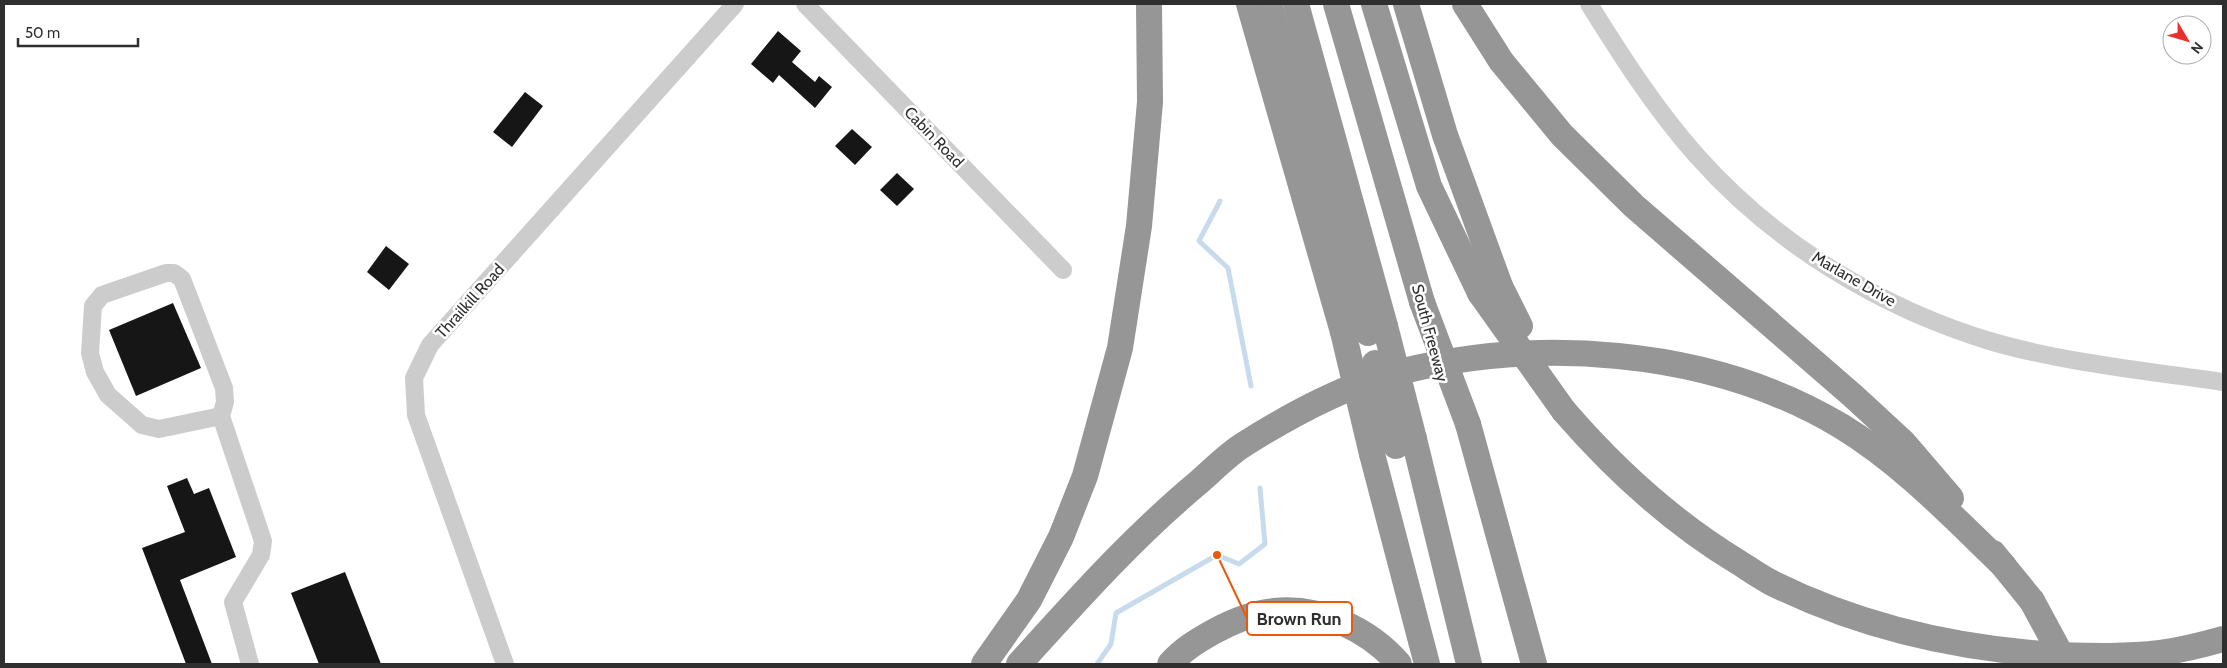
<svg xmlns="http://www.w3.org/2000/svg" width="2227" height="668" viewBox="0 0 2227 668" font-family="Cabin,sans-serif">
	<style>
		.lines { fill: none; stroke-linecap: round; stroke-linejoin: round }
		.stream { stroke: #c8dbec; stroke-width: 5 }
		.building { fill: #161616 }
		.minor { stroke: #ccc; stroke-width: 18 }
		.highway { stroke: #969696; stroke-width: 26 }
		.highway-bridge { stroke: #969696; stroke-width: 26 }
		.labels { text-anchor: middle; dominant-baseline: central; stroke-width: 5; stroke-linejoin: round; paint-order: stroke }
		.street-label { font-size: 16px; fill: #2f2f2f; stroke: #fff }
		.leader { fill: none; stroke: #e8590c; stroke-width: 2 }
		.callout-dot { fill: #e8590c; stroke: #fff; stroke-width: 2 }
		.callout { fill: #fff; stroke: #e8590c; stroke-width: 2 }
		.callout-label { font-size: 18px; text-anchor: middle; font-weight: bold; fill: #2f2f2f }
	</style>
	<rect width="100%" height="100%" fill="#fff"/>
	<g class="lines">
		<!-- stream -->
		<g class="stream">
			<polyline points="1220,201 1199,241 1228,268 1251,386"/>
			<polyline points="1097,664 1111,644 1116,613 1217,555 1239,564 1265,544 1260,488"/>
		</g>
	</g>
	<!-- building -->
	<g class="building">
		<polygon points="778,31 801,51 792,62 815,82 819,76 832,87 815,108 779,75 773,83 751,64"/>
		<polygon points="525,92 543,106 512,147 493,132"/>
		<polygon points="852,129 872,147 855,165 835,146"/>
		<polygon points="897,173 914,189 897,206 880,190"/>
		<polygon points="386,246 409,264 389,290 367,272"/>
		<polygon points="173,303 201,368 136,396 109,330"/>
		<polygon points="187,478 194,494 209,488 236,557 180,580 212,664 186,664 142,548 185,532 167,486"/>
		<polygon points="345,572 381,664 319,664 291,593"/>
	</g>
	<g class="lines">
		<!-- minor -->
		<g class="minor">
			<polyline points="805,4 1063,270"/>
			<path d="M1589,4C1622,57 1656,110 1697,156C1775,244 1882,309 1993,342C2066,363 2148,371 2223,382"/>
			<polyline points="221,416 159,429 142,425 108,395 95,372 90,353 93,306 102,295 166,273 174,273 182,279 224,388 225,402 221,416 263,541 261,555 233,602 250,664"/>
			<polyline points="505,664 416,415 414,378 430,345 735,4"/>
		</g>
		<!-- highway -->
		<g class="highway">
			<polyline points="1249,4 1343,332"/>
			<polyline points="1269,4 1368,333"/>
			<polyline points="1296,4 1385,326"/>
			<polyline points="1336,4 1422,302"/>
			<polyline points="1374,4 1429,186 1480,293"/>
			<polyline points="1406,4 1445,135 1500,286"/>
			<polyline points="1465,4 1501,61 1562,135 1634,206 1852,395 1903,442 1951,498"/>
			<path d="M1564,411C1615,470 1672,522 1738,562C1749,569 1759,576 1770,582C1860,627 1959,649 2058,655C2092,656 2127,657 2160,653C2182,650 2202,645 2223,639"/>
			<polyline points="1468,424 1534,664"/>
			<polyline points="1414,439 1469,664"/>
			<polyline points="1372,454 1427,664"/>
			<polyline points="1993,553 2032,601"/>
			<polyline points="984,664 1029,600 1061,537 1085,476 1120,348 1139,226 1150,102 1149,4"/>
			<path d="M1019,664C1076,601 1133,537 1199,482C1213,470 1227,455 1243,445C1287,417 1334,391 1384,376C1531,335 1709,347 1841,426C1902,463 1953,517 2004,566"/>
			<path d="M1170,664C1182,650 1197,641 1213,632C1231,622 1252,613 1274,611C1320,606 1370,630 1399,664"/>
		</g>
		<!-- highway-bridge -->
		<g class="highway-bridge">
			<polyline points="1500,286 1520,326"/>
			<polyline points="1480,293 1564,411"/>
			<polyline points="1422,302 1468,424"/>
			<polyline points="1385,326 1414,439"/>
			<polyline points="1343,332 1372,454"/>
			<polyline points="1375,363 1396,446"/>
			<polyline points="2032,601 2066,664"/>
		</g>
	</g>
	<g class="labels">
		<!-- street labels -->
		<g class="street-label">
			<text transform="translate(934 137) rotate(46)">Cabin Road</text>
			<text transform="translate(1854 279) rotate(30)">Marlane Drive</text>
			<text transform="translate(470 301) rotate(-48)">Thrailkill Road</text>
			<text transform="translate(1430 333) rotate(75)">South Freeway</text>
		</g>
	</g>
	<!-- callouts -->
	<path class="leader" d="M1217 555L1247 618"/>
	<circle class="callout-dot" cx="1217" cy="555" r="5"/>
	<rect class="callout" x="1247" y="602" width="105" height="33" rx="5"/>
	<g class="callout-label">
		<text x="1299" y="625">Brown Run</text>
	</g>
	<!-- border -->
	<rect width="2227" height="668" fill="none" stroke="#2f2f2f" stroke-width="10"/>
	<!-- north arrow -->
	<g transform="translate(2187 40) rotate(128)"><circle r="24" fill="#ffffff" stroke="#acacac"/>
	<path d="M0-4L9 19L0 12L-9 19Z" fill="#e8312f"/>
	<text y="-8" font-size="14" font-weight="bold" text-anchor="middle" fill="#2f2f2f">N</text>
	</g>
	<!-- scale -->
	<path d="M18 38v8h120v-8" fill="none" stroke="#2f2f2f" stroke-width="2.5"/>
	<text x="25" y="38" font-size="15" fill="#2f2f2f" stroke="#ffffff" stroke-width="4" paint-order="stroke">50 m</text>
</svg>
